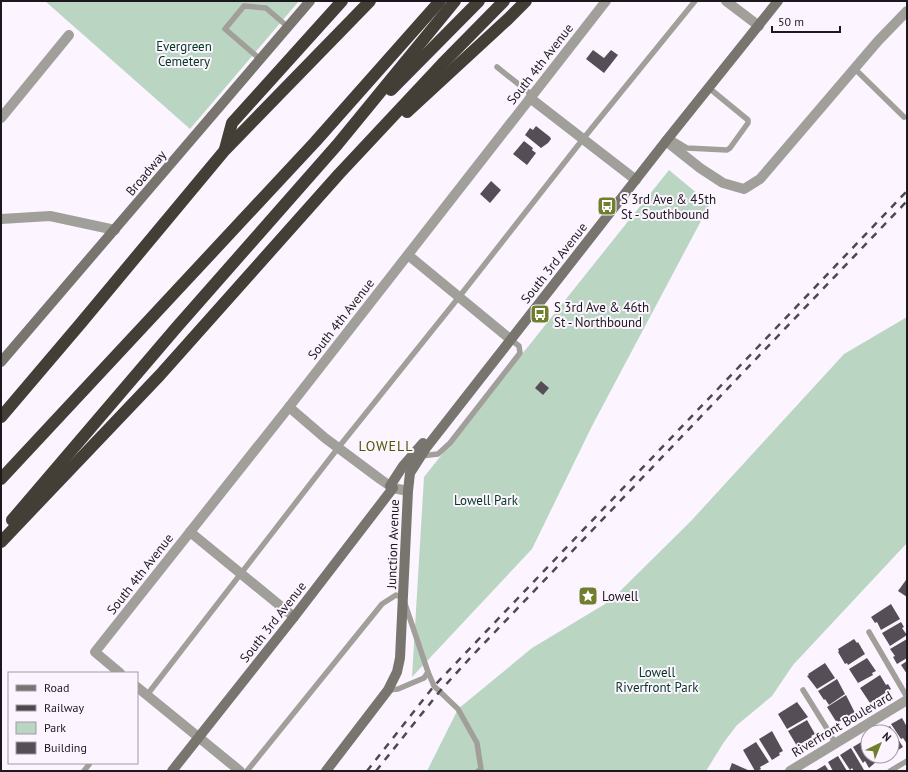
<svg xmlns="http://www.w3.org/2000/svg" width="908" height="772" viewBox="0 0 908 772" font-family="'PT Sans',sans-serif">
	<style>
		.green { fill: #bad6c3 }
		.building { fill: #554e57 }
		.lines { fill: none; stroke-linecap: round; stroke-linejoin: round }
		.lane { stroke: #a19f9a; stroke-width: 5.5 }
		.street { stroke: #a19f9a; stroke-width: 10 }
		.secondary { stroke: #78756e; stroke-width: 10 }
		.highway { stroke: #433f36; stroke-width: 12 }
		.rail { stroke: #4d494f; stroke-width: 2.5; stroke-dasharray: 7 7; stroke-linecap: butt }
		.labels { text-anchor: middle; dominant-baseline: central; stroke-width: 4; stroke-linejoin: round; paint-order: stroke }
		.park-label { font-size: 13px; fill: #00391e; stroke: #fcf4ff }
		.street-label { font-size: 13px; fill: #1c191d; stroke: #fcf4ff }
		.poi-label { font-size: 13px; fill: #1c191d; stroke: #fcf4ff; text-anchor: start }
		.neighbourhood-label { font-size: 14px; letter-spacing: 1px; fill: #4b5804; stroke: #fcf4ff }
	</style>
	<rect width="100%" height="100%" fill="#fcf4ff"/>
	<!-- green -->
	<g class="green">
		<polygon points="45,1 299,1 190,129"/>
		<polygon points="669,170 710,204 592,426 532,549 412,677 424,477"/>
		<polygon points="907,317 907,543 793,665 772,696 737,725 724,742 706,771 427,771 458,709 532,648 610,601 691,521 844,354"/>
	</g>
	<!-- building -->
	<g class="building">
		<polygon points="593,50 604,58 611,50 618,55 604,73 586,59"/>
		<polygon points="536,126 550,137 551,139 548,143 541,148 525,135 530,128 533,130"/>
		<polygon points="524,141 533,148 532,150 536,153 527,165 513,154"/>
		<polygon points="491,181 501,190 490,203 480,194"/>
		<polygon points="541,381 549,388 543,395 535,388"/>
		<polygon points="906,580 907,581 907,597 898,591"/>
		<polygon points="891,604 900,619 881,630 877,622 875,623 871,617"/>
		<polygon points="901,622 904,627 902,628 907,635 890,646 882,633"/>
		<polygon points="854,639 857,643 858,642 865,654 848,665 847,663 845,664 838,652 839,651 838,649"/>
		<polygon points="907,639 907,658 897,664 893,657 895,656 890,649"/>
		<polygon points="867,658 876,671 872,673 873,675 858,683 849,669"/>
		<polygon points="907,661 907,674 901,665"/>
		<polygon points="825,663 835,678 817,689 807,676 809,675 808,674"/>
		<polygon points="880,675 886,685 888,684 891,689 870,703 860,688"/>
		<polygon points="837,679 845,694 829,705 825,699 824,700 818,691"/>
		<polygon points="846,695 855,713 837,723 827,707"/>
		<polygon points="797,702 808,717 787,729 778,714"/>
		<polygon points="902,718 907,727 907,744 903,738 901,739 891,724"/>
		<polygon points="807,720 815,734 811,736 812,737 797,746 788,731"/>
		<polygon points="890,726 903,747 895,752 892,747 892,732 879,732"/>
		<polygon points="772,731 783,751 779,753 780,755 772,760 759,739"/>
		<polygon points="863,741 868,749 868,756 872,756 876,762 869,768 865,761 863,763 853,747"/>
		<polygon points="756,742 769,762 760,767 761,769 757,771 755,771 743,750"/>
		<polygon points="851,748 864,770 862,771 854,771 852,768 850,770 840,755"/>
		<polygon points="838,756 847,771 833,771 828,762"/>
		<polygon points="732,763 750,771 729,771"/>
		<polygon points="825,765 829,771 815,771"/>
	</g>
	<g class="lines">
		<!-- lane -->
		<g class="lane">
			<polyline points="260,59 225,29 244,6 266,8 288,27"/>
			<polyline points="497,67 532,95"/>
			<polyline points="855,69 904,117"/>
			<polyline points="669,137 687,148 727,150 730,148 748,123 748,120 709,88"/>
			<polyline points="421,456 438,454 450,443 520,353 519,346 510,339"/>
			<polyline points="869,632 907,697"/>
			<polyline points="428,672 434,686 458,709 477,743 481,769 478,771"/>
			<polyline points="803,690 831,735 835,744"/>
			<polyline points="147,695 338,448 459,297 583,139 695,1"/>
			<polyline points="84,771 90,763"/>
			<polyline points="247,771 382,604 396,595 403,598 428,672 424,678 398,689 388,690"/>
			<polyline points="890,771 907,761"/>
		</g>
		<!-- street -->
		<g class="street">
			<polyline points="726,1 759,26"/>
			<polyline points="530,98 636,180"/>
			<polyline points="1,118 69,35"/>
			<polyline points="666,141 700,168 723,183 744,189 760,179 878,41 907,11"/>
			<polyline points="1,219 50,216 115,230"/>
			<polyline points="408,255 510,339"/>
			<polyline points="289,407 325,438 380,479 393,488 408,491"/>
			<polyline points="190,532 294,617"/>
			<polyline points="120,673 95,652 289,407 606,1"/>
			<polyline points="137,687 240,771"/>
			<polyline points="790,771 907,700"/>
		</g>
		<!-- secondary -->
		<g class="secondary">
			<polyline points="1,362 310,1"/>
			<polyline points="390,486 403,466 423,443"/>
			<polyline points="172,771 294,617 393,488"/>
			<polyline points="326,771 388,690 397,672 400,658 408,491 410,473 426,448 666,141 778,1"/>
		</g>
		<!-- highway -->
		<g class="highway">
			<polyline points="391,90 479,1"/>
			<polyline points="407,112 508,19 526,1"/>
			<polyline points="225,149 232,123 342,1"/>
			<polyline points="1,417 81,323 225,150 370,1"/>
			<polyline points="1,479 315,142 440,1"/>
			<polyline points="12,520 176,328 337,145 455,1"/>
			<polyline points="1,542 160,375 339,174 442,64 504,1"/>
		</g>
		<!-- rail -->
		<g class="rail">
			<polyline points="367,771 434,686 907,191"/>
			<polyline points="376,771 440,691 471,657 907,201"/>
		</g>
	</g>
	<!-- icons -->
	<defs>
		<g id="bus-square" transform="scale(1)"><rect x="-9" y="-9" width="18" height="18" rx="4" fill="#707f2e" stroke="#fcf4ff"/><path d="M-5-6H5V4H4V6H2V4H-2V6H-4V4H-5ZM-3.5-4V0h7V-4ZM-3.5 1.2v1.5H-2V1.2ZM2 1.2v1.5H3.5V1.2Z" fill="#fff"/></g>
		<g id="sight-square" transform="scale(1)"><rect x="-9" y="-9" width="18" height="18" rx="4" fill="#707f2e" stroke="#fcf4ff"/><path d="M0-6L1.8-2.2L6-1.7L2.9 1.2L3.7 5.4L0 3.3L-3.7 5.4L-2.9 1.2L-6-1.7L-1.8-2.2Z" fill="#fff"/></g>
	</defs>
	<g fill-rule="evenodd">
		<use href="#bus-square" x="607" y="206"/>
		<use href="#bus-square" x="540" y="314"/>
		<use href="#sight-square" x="588" y="596"/>
	</g>
	<g class="labels">
		<!-- park labels -->
		<g class="park-label">
			<text x="184" y="46">Evergreen<tspan x="184" dy="15">Cemetery</tspan></text>
			<text x="486" y="500">Lowell Park</text>
			<text x="657" y="672">Lowell<tspan x="657" dy="15">Riverfront Park</tspan></text>
		</g>
		<!-- street labels -->
		<g class="street-label">
			<text transform="translate(540 64) rotate(-52)">South 4th Avenue</text>
			<text transform="translate(146 173) rotate(-50)">Broadway</text>
			<text transform="translate(554 263) rotate(-52)">South 3rd Avenue</text>
			<text transform="translate(341 319) rotate(-52)">South 4th Avenue</text>
			<text transform="translate(393 544) rotate(-88)">Junction Avenue</text>
			<text transform="translate(140 574) rotate(-52)">South 4th Avenue</text>
			<text transform="translate(273 622) rotate(-52)">South 3rd Avenue</text>
			<text transform="translate(842 724) rotate(-31)">Riverfront Boulevard</text>
		</g>
		<!-- poi labels -->
		<g class="poi-label">
			<text x="621" y="199">S 3rd Ave &amp; 45th<tspan x="621" dy="15">St - Southbound</tspan></text>
			<text x="554" y="307">S 3rd Ave &amp; 46th<tspan x="554" dy="15">St - Northbound</tspan></text>
			<text x="602" y="596">Lowell</text>
		</g>
		<!-- neighbourhood labels -->
		<g class="neighbourhood-label">
			<text x="386" y="446">LOWELL</text>
		</g>
	</g>
	<!-- border -->
	<rect width="908" height="772" fill="none" stroke="#1c191d" stroke-width="4"/>
	<!-- legend -->
	<rect x="8" y="672" width="130" height="92" fill="#fcf4ff" stroke="#a29ca5"/>
	<rect x="16" y="685" width="20" height="6" fill="#78756e" stroke="#a29ca5"/>
	<text x="44" y="692" font-size="12" fill="#1c191d">Road</text>
	<rect x="16" y="705" width="20" height="6" fill="#4d494f" stroke="#a29ca5"/>
	<text x="44" y="712" font-size="12" fill="#1c191d">Railway</text>
	<rect x="16" y="722" width="20" height="12" fill="#bad6c3" stroke="#a29ca5"/>
	<text x="44" y="732" font-size="12" fill="#1c191d">Park</text>
	<rect x="16" y="742" width="20" height="12" fill="#554e57" stroke="#a29ca5"/>
	<text x="44" y="752" font-size="12" fill="#1c191d">Building</text>
	<!-- north arrow -->
	<g transform="translate(880 744) rotate(43)"><circle r="19" fill="#fcf4ff" stroke="#a29ca5"/>
	<path d="M0-3L7 15L0 10L-7 15Z" fill="#707f2e"/>
	<text y="-6" font-size="11" font-weight="bold" text-anchor="middle" fill="#1c191d">N</text>
	</g>
	<!-- scale -->
	<path d="M772 26v6h68v-6" fill="none" stroke="#1c191d" stroke-width="2"/>
	<text x="778" y="26" font-size="12" fill="#1c191d" stroke="#fcf4ff" stroke-width="3" paint-order="stroke">50 m</text>
</svg>
